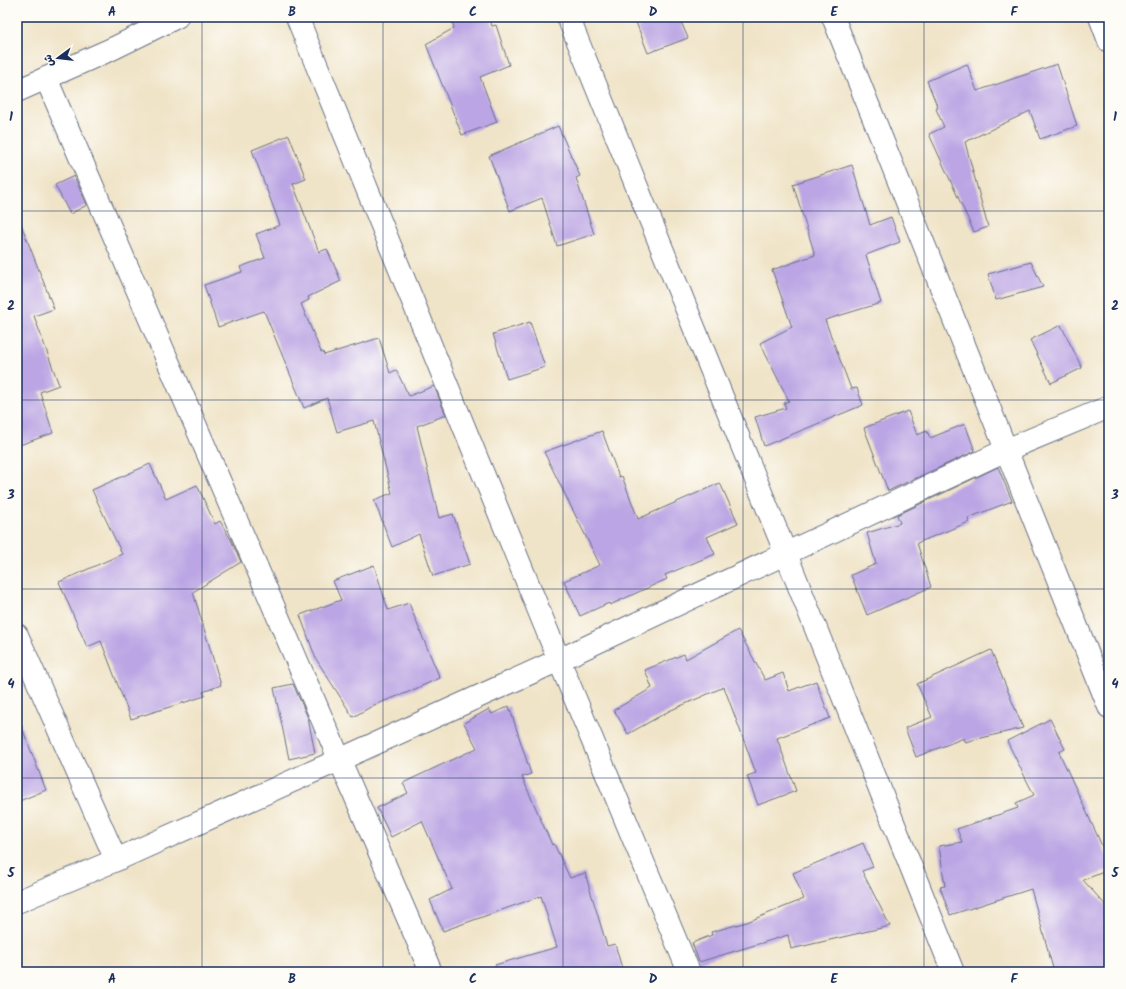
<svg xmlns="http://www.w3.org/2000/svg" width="1126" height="989" viewBox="0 0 1126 989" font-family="Kalam,'Playpen Sans Arabic',sans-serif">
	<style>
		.building { fill: #bba5e4 }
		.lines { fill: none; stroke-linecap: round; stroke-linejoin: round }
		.minor-casing { stroke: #666e83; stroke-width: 24 }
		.minor { stroke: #fff; stroke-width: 22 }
		.grid { fill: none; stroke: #1b2f5e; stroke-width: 1; stroke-opacity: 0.55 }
		.neatline { fill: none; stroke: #1b2f5e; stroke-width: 1.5 }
		.grid-label { font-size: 13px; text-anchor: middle; font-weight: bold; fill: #1b2f5e }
	</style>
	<rect width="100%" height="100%" fill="#fdfcf7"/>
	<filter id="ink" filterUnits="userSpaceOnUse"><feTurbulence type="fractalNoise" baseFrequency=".025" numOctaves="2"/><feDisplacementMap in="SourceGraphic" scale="8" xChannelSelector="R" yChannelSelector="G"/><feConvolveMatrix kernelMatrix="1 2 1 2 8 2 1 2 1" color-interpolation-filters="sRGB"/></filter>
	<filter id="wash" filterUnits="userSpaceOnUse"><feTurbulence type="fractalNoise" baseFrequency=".012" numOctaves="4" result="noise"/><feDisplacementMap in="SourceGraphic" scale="16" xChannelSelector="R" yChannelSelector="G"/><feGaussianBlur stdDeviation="0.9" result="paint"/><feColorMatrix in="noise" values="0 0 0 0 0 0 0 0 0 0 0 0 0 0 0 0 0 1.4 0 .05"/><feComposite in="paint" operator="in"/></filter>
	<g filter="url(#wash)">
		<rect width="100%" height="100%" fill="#f0e4c8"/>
		<g id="blocks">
			<!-- building -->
			<g class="building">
				<polygon points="451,17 489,17 492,26 496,25 509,65 480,77 497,122 462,135 426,44 454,28"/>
				<polygon points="634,17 679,17 688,38 648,53"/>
				<polygon points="967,64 977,91 1057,64 1077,126 1040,139 1030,111 965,142 988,227 974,232 929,134 944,127 936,109 938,108 927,81"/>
				<polygon points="558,126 580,176 576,178 594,234 557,246 542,198 510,211 489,156"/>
				<polygon points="289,135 306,179 293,184 319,252 327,249 341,281 308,297 309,300 301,304 321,352 323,352 324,355 379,338 390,373 396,370 409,396 434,386 446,415 417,426 439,518 453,514 470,564 433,576 419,534 392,547 374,500 392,493 374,421 337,432 327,398 304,408 264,311 218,327 204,285 242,272 240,267 265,258 256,234 280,225 252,150"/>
				<polygon points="852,165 870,225 891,217 900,242 866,255 881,303 825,320 851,389 857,388 863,405 764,446 755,417 786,408 784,403 789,401 760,343 792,327 772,270 815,255 793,184"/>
				<polygon points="74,176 87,205 70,214 55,185"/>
				<polygon points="17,219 19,219 54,309 34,316 59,385 40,392 53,433 17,446"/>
				<polygon points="1031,262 1043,287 996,300 988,274"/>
				<polygon points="530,322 545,367 507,379 493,334"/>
				<polygon points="1061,325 1082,368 1051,383 1030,340"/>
				<polygon points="908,411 917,435 927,431 930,438 965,424 975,451 888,491 864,428"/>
				<polygon points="602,431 619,477 622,476 638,519 720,483 738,523 707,537 715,554 665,575 667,579 610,605 609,603 580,616 564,581 600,565 544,452"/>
				<polygon points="150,464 166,499 197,485 215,524 220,521 231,540 241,562 193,592 221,685 203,692 205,696 131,719 101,641 87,647 59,582 122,554 92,490"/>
				<polygon points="998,467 1012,501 968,518 969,522 917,543 931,587 867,615 851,575 876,564 867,533 900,523 897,515"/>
				<polygon points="374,565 388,610 409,603 420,631 440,678 406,693 374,705 353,717 316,659 300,615 341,600 333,581"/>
				<polygon points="738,630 765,680 783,673 789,691 816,681 830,718 777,738 796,791 758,805 747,776 756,773 724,687 669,711 628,734 614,710 652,688 645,670 684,654 686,659"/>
				<polygon points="991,650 1023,728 965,742 964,738 916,757 905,728 932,717 917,684"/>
				<polygon points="293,684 308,718 315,753 289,759 274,688"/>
				<polygon points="509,706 531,774 522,777 552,845 554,844 570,878 585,873 607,946 615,944 623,972 496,972 495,965 557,947 541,896 443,931 430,900 452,889 422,821 391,837 377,808 408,793 403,783 477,748 464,723 489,709 492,714"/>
				<polygon points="1050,719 1065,749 1059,752 1109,861 1109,870 1083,880 1109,909 1109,972 1054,972 1031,889 950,915 940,887 945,886 939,846 962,842 957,829 1018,808 1016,803 1034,795 1007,741"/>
				<polygon points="17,720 19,720 46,790 17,802"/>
				<polygon points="863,843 873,867 862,871 890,926 791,949 788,935 699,962 692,943 712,935 711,932 747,922 804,899 793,873"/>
			</g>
		</g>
	</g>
	<g filter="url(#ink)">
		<use href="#blocks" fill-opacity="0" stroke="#666e83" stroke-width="1"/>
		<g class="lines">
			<!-- minor casing -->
			<g class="minor-casing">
				<g id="minor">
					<polyline points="297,17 559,660 689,972"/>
					<polyline points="568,17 786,554 953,972"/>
					<polyline points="833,17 1109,707"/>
					<polyline points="1100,17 1109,41"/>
					<polyline points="46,78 431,972"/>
					<polyline points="17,91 114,48 177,17"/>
					<polyline points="17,635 116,860"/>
					<polyline points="17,902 116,860 339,760 559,660 1006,450 1109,407"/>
				</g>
			</g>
			<!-- minor -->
			<use href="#minor" class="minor"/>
		</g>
	</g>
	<!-- grid -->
	<path class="grid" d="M202,17V972M383,17V972M563,17V972M743,17V972M924,17V972M17,211H1109M17,400H1109M17,589H1109M17,778H1109"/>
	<!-- margin -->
	<rect width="1126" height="989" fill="none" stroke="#fdfcf7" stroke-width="44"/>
	<!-- north arrow -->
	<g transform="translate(58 58) rotate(255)" stroke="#fdfcf7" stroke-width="3" paint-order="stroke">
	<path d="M0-3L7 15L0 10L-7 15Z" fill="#1b2f5e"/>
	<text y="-6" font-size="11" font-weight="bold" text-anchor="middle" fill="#1b2f5e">ش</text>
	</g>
	<rect x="22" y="22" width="1082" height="945" class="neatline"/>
	<g class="grid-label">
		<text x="112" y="16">A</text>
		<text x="292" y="16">B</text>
		<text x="473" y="16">C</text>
		<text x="653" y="16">D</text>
		<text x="834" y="16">E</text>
		<text x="1014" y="16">F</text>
		<text x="11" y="121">1</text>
		<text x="1115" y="121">1</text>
		<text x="11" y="310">2</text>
		<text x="1115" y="310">2</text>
		<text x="11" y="499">3</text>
		<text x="1115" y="499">3</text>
		<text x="11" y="688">4</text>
		<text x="1115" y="688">4</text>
		<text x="11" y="877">5</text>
		<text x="1115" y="877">5</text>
		<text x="112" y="983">A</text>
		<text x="292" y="983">B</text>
		<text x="473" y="983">C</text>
		<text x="653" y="983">D</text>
		<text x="834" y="983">E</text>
		<text x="1014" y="983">F</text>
	</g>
</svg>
